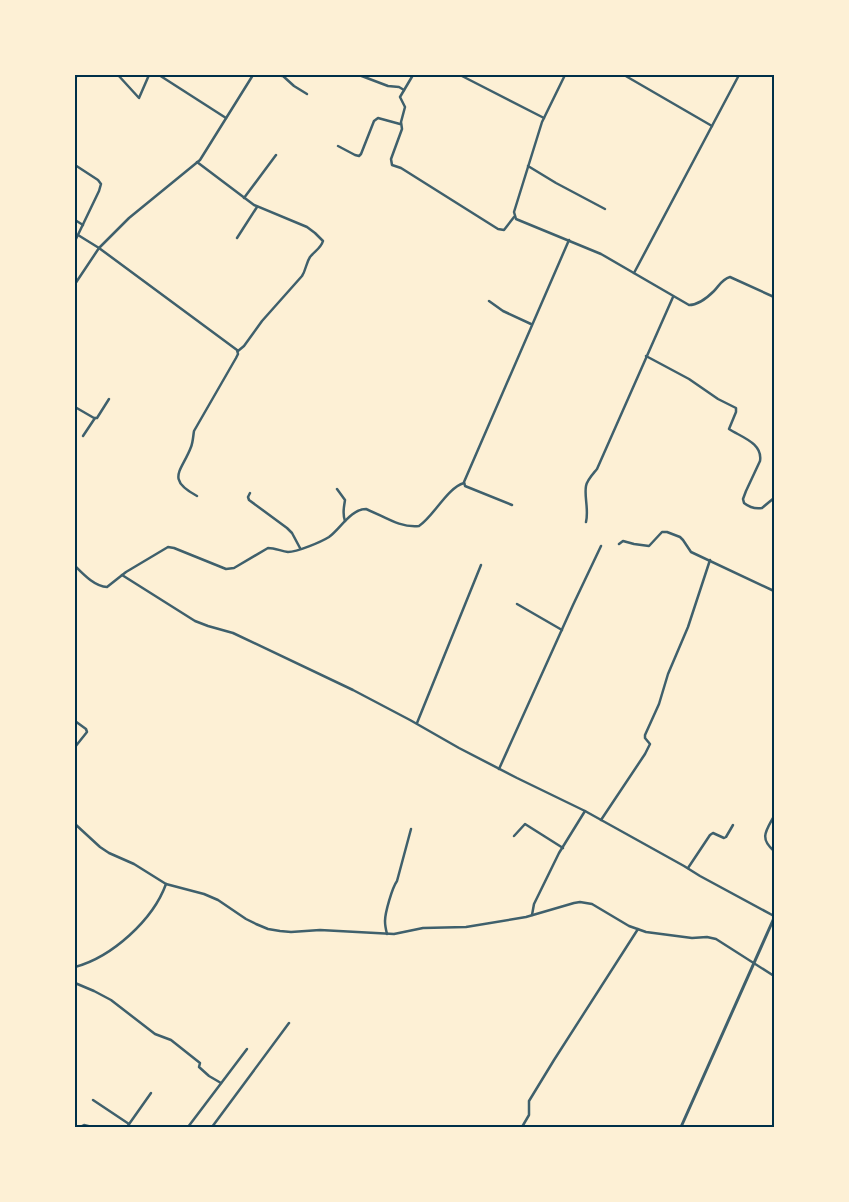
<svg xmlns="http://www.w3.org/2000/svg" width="849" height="1202" viewBox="0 0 849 1202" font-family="'Roboto Condensed',sans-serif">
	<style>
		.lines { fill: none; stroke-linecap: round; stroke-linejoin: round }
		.minor { stroke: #3f606c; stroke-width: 2.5 }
		.tertiary { stroke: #3f606c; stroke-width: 3 }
		.neatline { fill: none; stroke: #003049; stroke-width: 2 }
	</style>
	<rect width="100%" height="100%" fill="#fdf0d5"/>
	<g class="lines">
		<!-- minor -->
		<g class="minor">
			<polyline points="118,75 139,98 149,75"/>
			<polyline points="159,75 226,118"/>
			<polyline points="272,75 283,76 294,86 307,94"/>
			<polyline points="359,75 388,86 399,87 404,90"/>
			<polyline points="413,75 400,97 405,107 401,122 402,129 391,159 392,165 401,168 498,229 504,230 514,217"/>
			<polyline points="460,75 544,118"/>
			<path d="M565,75L542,122L514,212L516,219L601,254L689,305C698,305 708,297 714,291C719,286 722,279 730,277L774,297"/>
			<polyline points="624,75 712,126"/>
			<polyline points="75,79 77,75"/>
			<polyline points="338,146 355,155 359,156 361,154 374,121 378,118 400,124"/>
			<path d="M197,162L254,205L307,227L315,233L323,241C321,248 315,251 310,257C306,263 306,270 302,276L262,321L244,346L238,351"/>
			<polyline points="75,165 98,180 101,184 99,191 75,241"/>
			<polyline points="528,166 556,183 605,209"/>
			<polyline points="244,198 276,155"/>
			<polyline points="75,220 83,225"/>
			<path d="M78,235L99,248L237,350L238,354L236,358L194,431C193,437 193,442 191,447C182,471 165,479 197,496"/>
			<polyline points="237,238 257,207"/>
			<polyline points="634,273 739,75"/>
			<polyline points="75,284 99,248 129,218 200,160 253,75"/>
			<polyline points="489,301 503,311 531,324"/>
			<path d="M646,356L689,379L718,399L736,408V412L729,429C741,437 763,443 760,461L746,491L743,499L744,503C749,507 756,509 762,508L774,498"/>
			<polyline points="75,407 94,418 97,418 109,399"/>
			<polyline points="83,436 95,418"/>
			<path d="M337,489L345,500C344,508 342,513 345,521"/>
			<polyline points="250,493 248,497 249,500 287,528 292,533 300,548"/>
			<polyline points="512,505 465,486 464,482 569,240"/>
			<path d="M586,522C589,509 584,497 586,486C587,480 593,474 597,469L673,297"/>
			<polyline points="619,544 623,541 634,544 649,546 662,532 667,532 680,537 683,540 691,552 774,591"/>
			<path d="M75,566C83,574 95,587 107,587L126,572L168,547L174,548L226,569L234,568L268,548C275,548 281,551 288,552C297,552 321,542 329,537C340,529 351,509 366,509C384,516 399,528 419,526C434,516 447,488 464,483"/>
			<polyline points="122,575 195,621 208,626 233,633 353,690 410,720 459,748 517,778 585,811 684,866 700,876 774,916"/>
			<polyline points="517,604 562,630"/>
			<polyline points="75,721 86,729 87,732 75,747"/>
			<polyline points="417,723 481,565"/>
			<polyline points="499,769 573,605 601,546"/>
			<path d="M774,816C766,831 759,838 774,851"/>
			<polyline points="601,820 645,754 650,744 645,738 645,735 659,704 668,674 688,627 710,560"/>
			<polyline points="75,824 100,847 109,853 134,864 166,884 204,894 218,900 246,919 256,924 268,929 280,931 291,932 320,930 394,934 423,928 466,927 526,917 574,903 580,902 592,904 629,926 646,932 692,938 707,937 716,939 774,976"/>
			<polyline points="514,836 525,824 563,848"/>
			<polyline points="688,868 710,835 713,833 724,838 726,837 733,825"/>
			<polyline points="532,915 534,904 559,853 585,811"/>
			<path d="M387,934C386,930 385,925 385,921C385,913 392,888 397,881L411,829"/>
			<path d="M75,967C112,957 153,920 166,884"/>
			<polyline points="75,983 94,991 111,1000 155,1034 171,1040 200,1063 199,1067 209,1076 221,1083"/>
			<polyline points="93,1100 129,1124"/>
			<polyline points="80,1127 84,1125 92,1127"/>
			<polyline points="127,1127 151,1093"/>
			<polyline points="188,1127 247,1049"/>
			<polyline points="212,1127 289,1023"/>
			<polyline points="522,1127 529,1115 529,1101 554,1060 638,929"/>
		</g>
		<!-- tertiary -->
		<polyline class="tertiary" points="681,1127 774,918"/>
	</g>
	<!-- border -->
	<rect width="849" height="1202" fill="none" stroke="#fdf0d5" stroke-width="152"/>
	<rect x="76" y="76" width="697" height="1050" class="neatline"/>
</svg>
